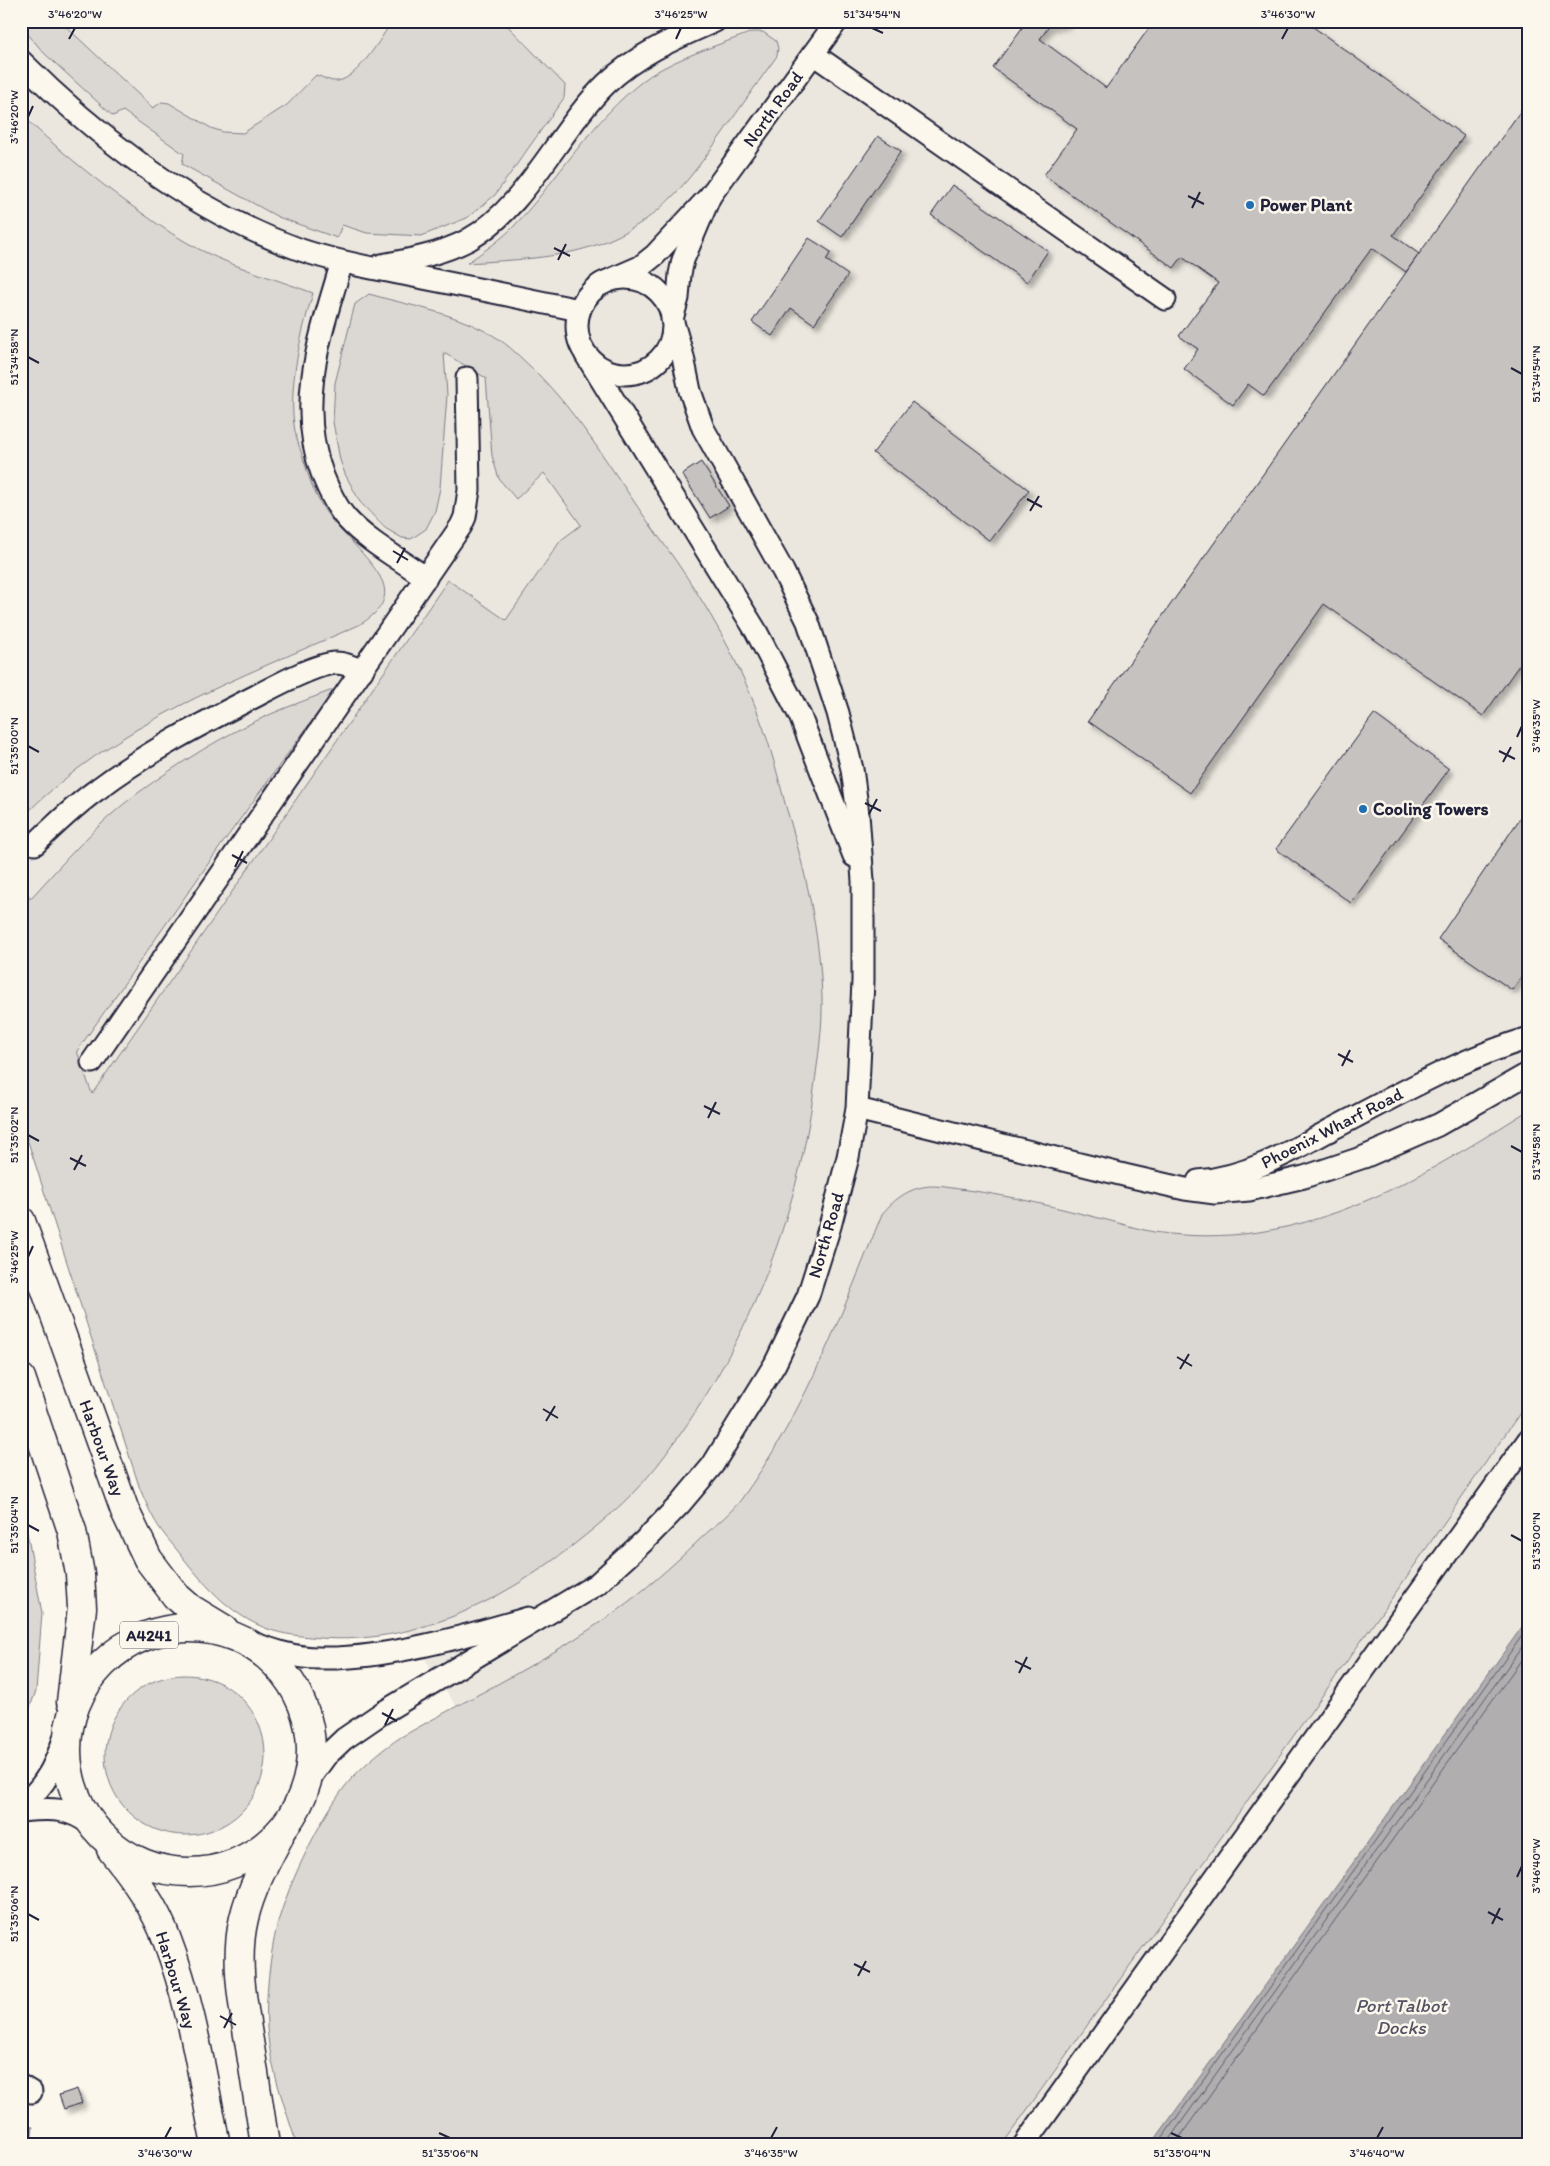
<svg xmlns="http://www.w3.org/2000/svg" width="1550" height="2166" viewBox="0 0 1550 2166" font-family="Itim,sans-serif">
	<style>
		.built { fill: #ebe7df }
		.green { fill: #dbd8d3; stroke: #7e7d87 }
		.water { fill: #b1aeb0; stroke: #787681 }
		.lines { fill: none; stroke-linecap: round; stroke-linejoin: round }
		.shore { stroke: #5b5a6a; stroke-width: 1 }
		.building { fill: #c6c2c0; stroke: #22223b; filter: url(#shadow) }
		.lane-casing { stroke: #22223b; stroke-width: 25 }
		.primary-casing { stroke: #22223b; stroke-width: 31 }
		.lane { stroke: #fbf7ec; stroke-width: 21 }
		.primary { stroke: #fbf7ec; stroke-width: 28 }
		.ticks { fill: none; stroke: #22223b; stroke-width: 2 }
		.poi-dot { fill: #1f6fb2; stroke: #fbf7ec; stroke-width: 2 }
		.labels { text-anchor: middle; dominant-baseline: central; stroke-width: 5; stroke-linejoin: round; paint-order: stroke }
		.shield { fill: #fbf7ec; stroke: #636270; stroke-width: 1 }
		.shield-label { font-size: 16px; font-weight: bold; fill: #22223b }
		.street-label { font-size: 18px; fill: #22223b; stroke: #fbf7ec }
		.poi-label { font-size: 18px; font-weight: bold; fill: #22223b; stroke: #fbf7ec; text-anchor: start }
		.water-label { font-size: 19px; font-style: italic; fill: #545364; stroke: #fbf7ec }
		.neatline { fill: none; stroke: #22223b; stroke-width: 2 }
		.ticks-label { font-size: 12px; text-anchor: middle; fill: #22223b }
	</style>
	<defs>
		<filter id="shadow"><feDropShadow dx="4.5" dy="4.5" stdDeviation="2.5" flood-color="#0004"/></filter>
	</defs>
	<rect width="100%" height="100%" fill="#fbf7ec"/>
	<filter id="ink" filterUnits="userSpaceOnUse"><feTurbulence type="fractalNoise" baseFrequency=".02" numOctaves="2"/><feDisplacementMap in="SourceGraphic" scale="10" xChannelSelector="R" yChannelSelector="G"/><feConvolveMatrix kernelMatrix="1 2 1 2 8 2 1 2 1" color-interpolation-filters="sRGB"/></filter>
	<g filter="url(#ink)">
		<!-- built -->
		<polygon class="built" points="21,21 1529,21 1529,1617 1151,2145 481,2145 472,1730 367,1572 203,1417 77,1051 21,878"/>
		<!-- green -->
		<g class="green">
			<path d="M21,21H60L153,108L162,102L169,103L211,128L223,132L243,133L287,105L316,75C323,77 330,82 338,81C359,77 381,38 392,21H503L565,85L564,98L495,195L467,218L421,236L367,233L342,225L337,238L278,217L182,164L184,154L123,111L113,116L44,53L21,26Z"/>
			<path d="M752,32H763L776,41L778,48L777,56C758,82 740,108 722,134C686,184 660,221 599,244C558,259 511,260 467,263C484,251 501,240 515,225C559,178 592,120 644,80C672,59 719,45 752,32Z"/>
			<path d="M21,114C55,147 91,176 129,204C148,217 166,231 186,242C225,265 271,277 313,293C301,333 287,389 295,431C297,442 302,453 305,464C310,482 317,500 328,515C343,535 375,562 383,583C390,603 374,616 359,625C240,678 113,723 21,819Z"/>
			<path d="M369,294C407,305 450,312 485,331C504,340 518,355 533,369C584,419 619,483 661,540C701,595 737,655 760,719C771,747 778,777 786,807C805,868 820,933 822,997C823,1028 818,1058 814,1089C797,1221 746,1347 666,1454C639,1491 608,1518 572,1546C499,1603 414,1645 319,1638C302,1636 284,1635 268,1629C229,1615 202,1582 177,1550C168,1539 159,1529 153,1517C148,1508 144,1498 140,1489L21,1120V875L30,899C64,862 97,823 138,793C179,763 225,734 271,714C292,705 314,697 335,689L222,844L77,1051L92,1094L448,580L506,620L561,540L581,525L544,473L516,499L499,479L492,456L486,378L444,353L447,395L440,488L435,511L426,529L411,539L402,538L385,528L360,502L345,474L340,460L333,422L335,383L355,304Z"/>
			<path d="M1529,1110V1400L1394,1595L1002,2145H297C285,2107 270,2068 267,2028C265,1999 270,1954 277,1926C287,1886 324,1809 352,1778C367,1762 383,1749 401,1737C471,1697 551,1659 616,1611C645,1590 671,1567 696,1543C710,1529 728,1516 740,1501C804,1414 842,1313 882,1214C895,1198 912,1186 933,1186C944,1186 956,1189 967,1190C1013,1196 1058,1208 1103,1219C1120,1223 1137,1229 1154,1232C1299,1253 1411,1184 1529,1110Z"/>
			<polygon points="21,1500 42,1613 36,1691 21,1731"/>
			<circle cx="185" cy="1755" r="80"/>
		</g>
		<!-- water -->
		<g class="water">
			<polygon points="1529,1617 1529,2145 1151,2145"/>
			<polygon points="21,2125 33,2127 31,2145 21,2145"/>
		</g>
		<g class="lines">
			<!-- shore -->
			<g class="shore">
				<polyline points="1157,2145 1529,1626"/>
				<polyline points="1165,2145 1529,1637"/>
				<polyline points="1174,2145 1529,1649"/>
			</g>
		</g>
		<!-- building -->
		<g class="building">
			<polygon points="1027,21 1040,21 1050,25 1040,39 1106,88 1154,21 1305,21 1464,136 1393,235 1419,254 1406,272 1372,248 1264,396 1248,384 1233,405 1184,369 1198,349 1179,336 1218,283 1182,257 1174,268 1044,175 1077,129 993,68"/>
			<polygon points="1040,21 1070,21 1059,26 1050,25"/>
			<polygon points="1524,106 1529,109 1529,651 1483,716 1324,604 1190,793 1088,721"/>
			<polygon points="878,136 901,151 842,237 819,221"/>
			<polygon points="952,185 1048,251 1027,282 931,215"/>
			<polygon points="809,238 831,252 826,260 848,275 814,324 791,308 772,336 752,322"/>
			<polygon points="912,402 1029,490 990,541 873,453"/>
			<polygon points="701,462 729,506 710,518 682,474"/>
			<polygon points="1374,714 1449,769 1351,903 1276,849"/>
			<polygon points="1529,805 1529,965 1512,990 1438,939"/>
			<polygon points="77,2089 82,2103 64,2109 59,2095"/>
		</g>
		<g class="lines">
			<!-- lane casing -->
			<g class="lane-casing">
				<g id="lane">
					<polyline points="813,54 1165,299"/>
					<path d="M21,61C101,141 194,212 301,250C336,262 373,268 408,275C465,286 522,298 579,310"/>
					<path d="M342,262C321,333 295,403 323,476C329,491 336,507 347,519C368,542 400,559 426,578"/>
					<path d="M381,265C410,260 441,254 468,240C527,207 558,131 606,84C637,54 676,38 715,21"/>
					<circle cx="625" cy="326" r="48"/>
					<polyline points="601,284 640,267 655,255 710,196 837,21"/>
					<polyline points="586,355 756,631 800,716 854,856"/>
					<path d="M35,844C55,825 75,805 98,789C147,752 201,724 256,696C275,686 315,664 336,663C345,663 354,667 362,671"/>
					<polyline points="92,1062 461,526 465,517 469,490 467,378"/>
					<polyline points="857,1109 1128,1176 1185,1189 1215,1193 1249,1190 1304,1177 1364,1157 1438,1125 1529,1073"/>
					<path d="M1198,1181C1247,1177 1290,1152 1332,1129C1396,1096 1459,1059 1529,1038"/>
					<path d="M238,1638C264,1647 291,1658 319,1658C382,1660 467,1636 528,1618"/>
					<polyline points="307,1782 325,1757 344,1739 382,1713 597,1584 643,1542 680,1504 712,1466 775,1364 808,1296 830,1226 848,1157 857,1109 863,981 863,881 858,814 852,769 838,713 808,622 783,571 703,428 690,391 683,357 672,319 678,298 680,274 683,260 710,196"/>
					<path d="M21,1805C49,1785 57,1759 68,1728"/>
					<path d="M21,1811C51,1808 69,1807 93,1826"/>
					<polyline points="21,2086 31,2092"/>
					<polyline points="1024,2145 1529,1439"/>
				</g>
			</g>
			<!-- primary casing -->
			<g class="primary-casing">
				<g id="primary">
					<polyline points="21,1221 125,1511 148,1559 176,1596 191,1609 224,1629"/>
					<polyline points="21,1378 72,1531 80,1574 82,1608 71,1702"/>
					<circle cx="189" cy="1750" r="122"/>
					<path d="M111,1849C133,1877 155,1906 167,1940C192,2005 202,2076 216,2145"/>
					<path d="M265,2145C260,2112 255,2079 250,2047C243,2005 234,1959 244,1918C251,1889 265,1863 279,1837"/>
				</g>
			</g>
			<!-- lane -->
			<use href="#lane" class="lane"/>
			<!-- primary -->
			<use href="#primary" class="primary"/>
		</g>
	</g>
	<!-- ticks -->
	<path class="ticks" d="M872,28L883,33M69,39L75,28M676,39L681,28M1282,39L1288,28M28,117L33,106M1188,196L1204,204M1192,208L1200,192M554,248L570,256M558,260L566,244M28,357L39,363M1511,368L1522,374M1027,499L1042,507M1030,511L1039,496M393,551L408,560M397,563L405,548M1517,737L1522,726M28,746L39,752M1499,751L1515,759M1503,762L1511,747M865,803L881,811M869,814L877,799M232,855L247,863M235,867L243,851M1338,1054L1353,1062M1342,1066L1350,1050M704,1106L720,1114M708,1118L716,1102M28,1135L39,1141M1511,1146L1522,1152M70,1158L86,1166M74,1170L82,1155M28,1257L33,1246M1177,1357L1192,1366M1180,1369L1189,1354M543,1409L558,1418M546,1421L555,1406M28,1525L39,1531M1511,1535L1522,1541M1015,1661L1031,1669M1019,1673L1027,1657M382,1713L397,1721M385,1725L393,1709M1517,1877L1522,1866M1488,1912L1503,1920M28,1914L39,1920M1492,1924L1500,1908M854,1964L870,1972M858,1976L866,1961M220,2016L236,2025M224,2028L232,2013M439,2133L450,2138M1171,2133L1182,2138M165,2138L171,2127M771,2138L777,2127M1377,2138L1383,2127"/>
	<!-- markers -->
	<g class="poi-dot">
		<circle cx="1250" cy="205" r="5"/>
		<circle cx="1363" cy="809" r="5"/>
	</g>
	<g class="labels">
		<!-- shield labels -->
		<rect class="shield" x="120" y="1621.5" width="58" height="27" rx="4"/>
		<g class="shield-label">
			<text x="149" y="1635">A4241</text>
		</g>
		<!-- street labels -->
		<g class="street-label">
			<text transform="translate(773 109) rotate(-54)">North Road</text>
			<text transform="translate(1332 1128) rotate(-27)">Phoenix Wharf Road</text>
			<text transform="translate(826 1235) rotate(-74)">North Road</text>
			<text transform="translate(102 1448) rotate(70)">Harbour Way</text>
			<text transform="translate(176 1980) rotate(73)">Harbour Way</text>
		</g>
		<!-- poi labels -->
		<g class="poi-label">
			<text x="1260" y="205">Power Plant</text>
			<text x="1373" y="809">Cooling Towers</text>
		</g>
		<!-- water labels -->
		<g class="water-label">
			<text x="1401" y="2005">Port Talbot<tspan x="1401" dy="22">Docks</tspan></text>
		</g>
	</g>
	<!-- margin -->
	<rect width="1550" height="2166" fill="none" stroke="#fbf7ec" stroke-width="55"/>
	<rect x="28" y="28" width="1494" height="2110" class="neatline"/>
	<g class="ticks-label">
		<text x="75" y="18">3°46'20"W</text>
		<text x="681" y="18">3°46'25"W</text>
		<text x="872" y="18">51°34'54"N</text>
		<text x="1288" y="18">3°46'30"W</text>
		<text transform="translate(14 117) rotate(-90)" y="4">3°46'20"W</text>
		<text transform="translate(14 357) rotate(-90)" y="4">51°34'58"N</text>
		<text transform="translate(1536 374) rotate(-90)" y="4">51°34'54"N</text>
		<text transform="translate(1536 726) rotate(-90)" y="4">3°46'35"W</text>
		<text transform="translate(14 746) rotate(-90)" y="4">51°35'00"N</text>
		<text transform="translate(14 1135) rotate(-90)" y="4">51°35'02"N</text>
		<text transform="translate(1536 1152) rotate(-90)" y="4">51°34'58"N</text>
		<text transform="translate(14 1257) rotate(-90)" y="4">3°46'25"W</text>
		<text transform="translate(14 1525) rotate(-90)" y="4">51°35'04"N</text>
		<text transform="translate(1536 1541) rotate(-90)" y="4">51°35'00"N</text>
		<text transform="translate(1536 1866) rotate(-90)" y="4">3°46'40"W</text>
		<text transform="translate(14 1914) rotate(-90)" y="4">51°35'06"N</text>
		<text x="165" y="2157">3°46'30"W</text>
		<text x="450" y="2157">51°35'06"N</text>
		<text x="771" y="2157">3°46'35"W</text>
		<text x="1182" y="2157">51°35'04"N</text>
		<text x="1377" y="2157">3°46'40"W</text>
	</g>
</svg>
